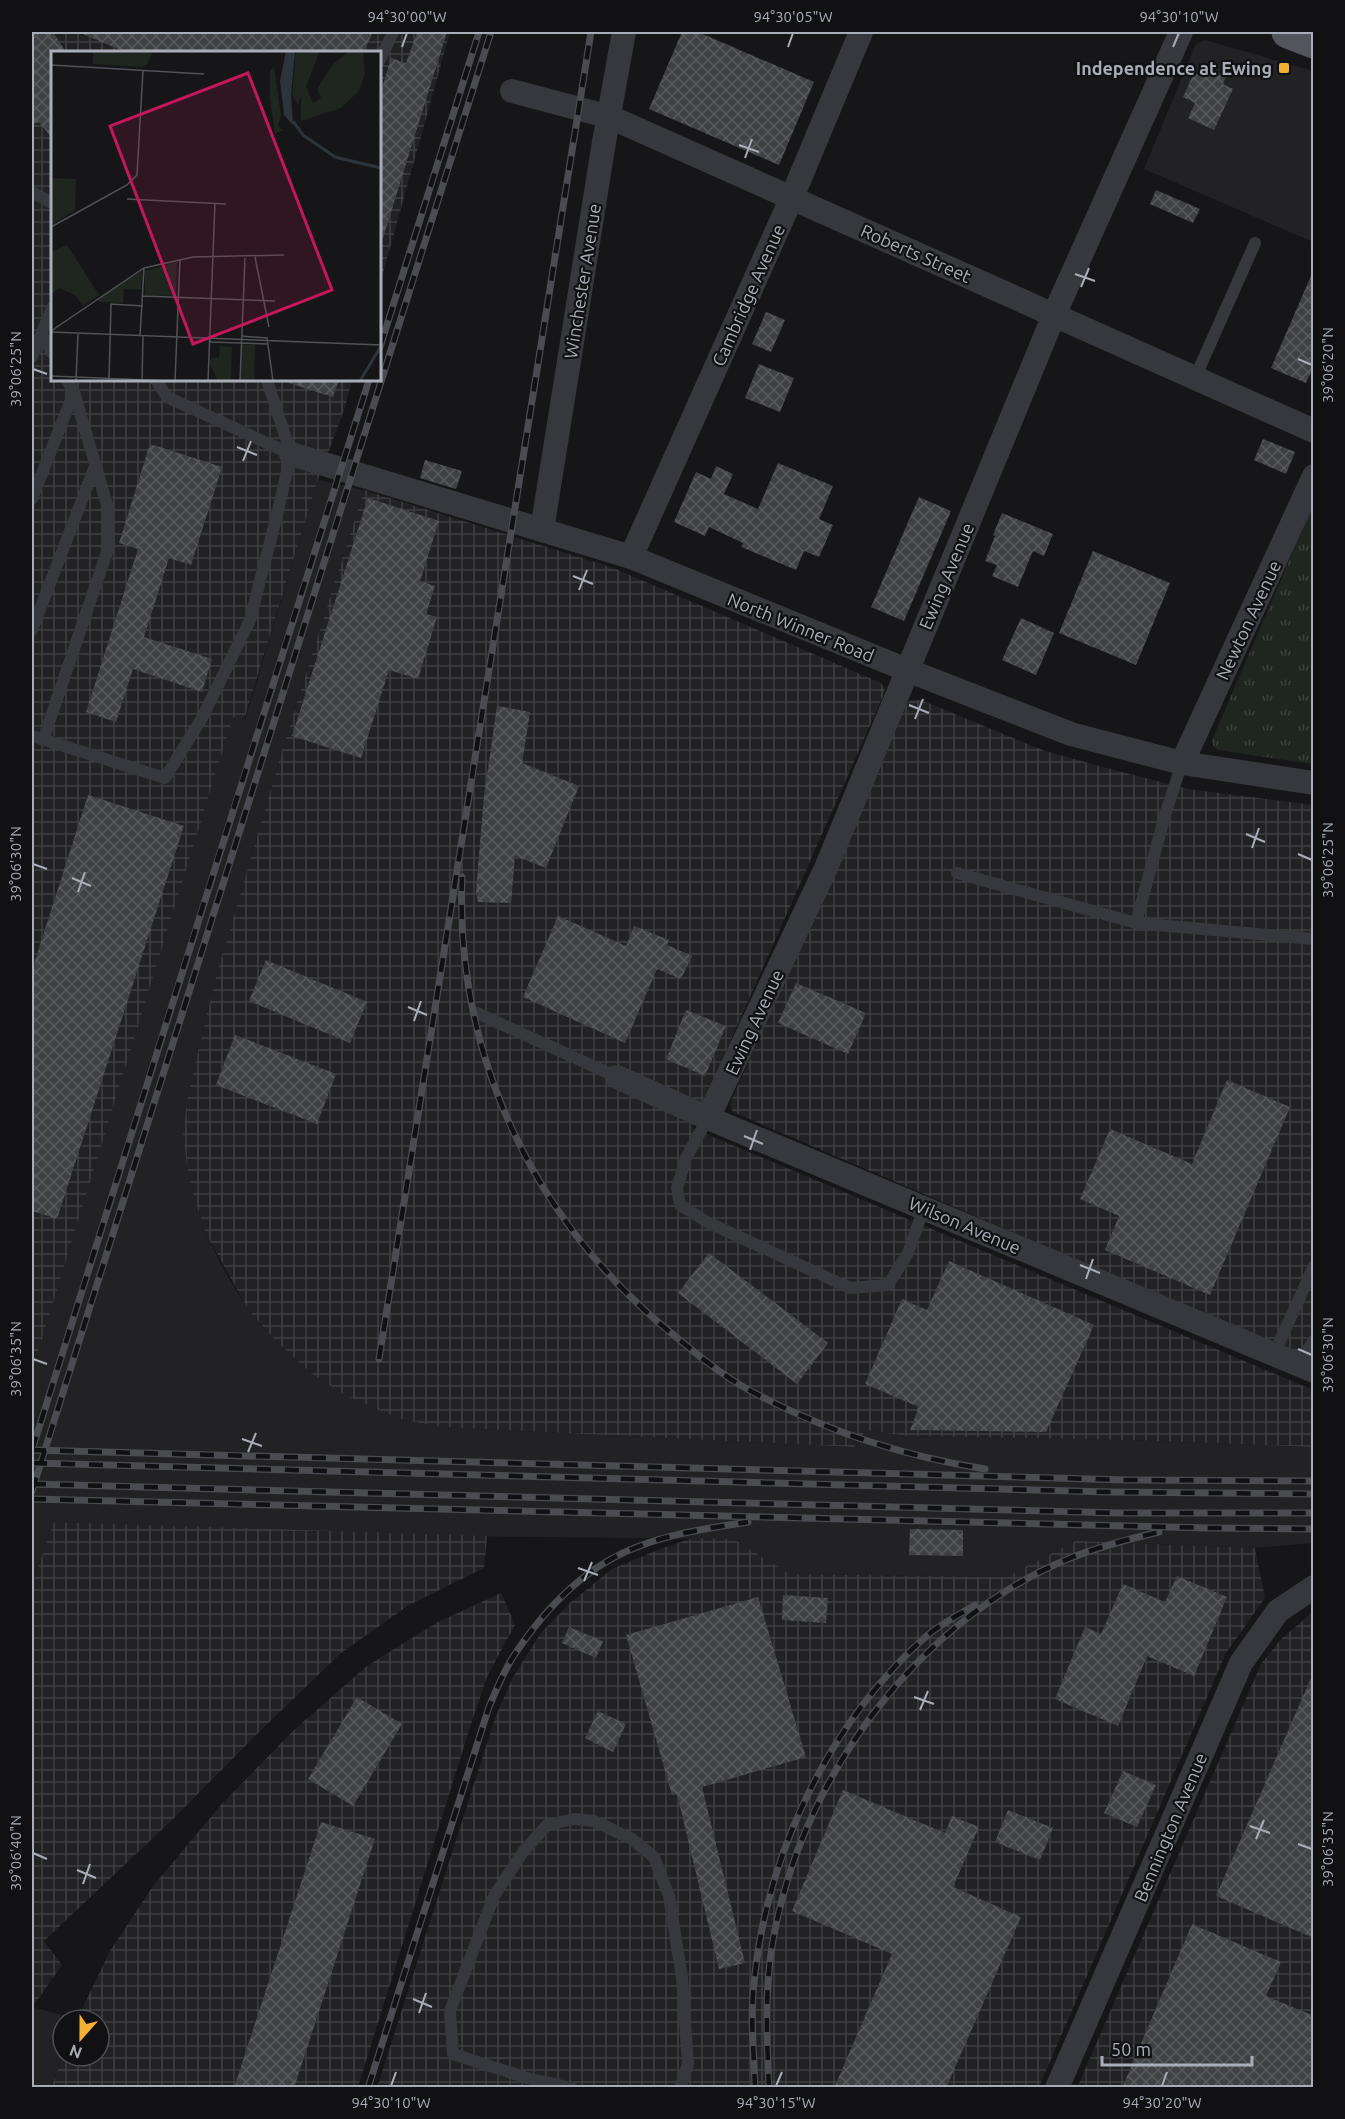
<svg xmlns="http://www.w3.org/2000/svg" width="1345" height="2119" viewBox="0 0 1345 2119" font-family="Ubuntu,sans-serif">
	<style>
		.built { fill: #222225 }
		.industrial { fill: url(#industrial-grid) }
		.grass { fill: url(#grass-tufts) }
		.building { fill: url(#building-cross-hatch) }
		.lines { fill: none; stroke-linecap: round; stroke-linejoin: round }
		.lane { stroke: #37383d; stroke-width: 12 }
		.street { stroke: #37383d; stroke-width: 24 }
		.primary { stroke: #53555c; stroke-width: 33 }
		.rail-casing { stroke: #4a4c52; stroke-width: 7 }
		.rail { stroke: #111113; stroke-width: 4.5; stroke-dasharray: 14; stroke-linecap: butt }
		.ticks { fill: none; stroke: #a8adb8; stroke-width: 2 }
		.poi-dot { fill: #f2b134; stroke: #111113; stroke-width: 2 }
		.labels { text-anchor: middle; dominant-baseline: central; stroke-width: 4.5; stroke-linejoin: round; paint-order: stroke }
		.poi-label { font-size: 18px; font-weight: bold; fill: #a8adb8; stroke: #111113; text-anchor: end }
		.street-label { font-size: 18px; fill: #a8adb8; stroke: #111113 }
		.inset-river { fill: none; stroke: #2c353c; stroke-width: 3 }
		.inset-road { fill: none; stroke: #505258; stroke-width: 1.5 }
		.view { fill: #c2185b; fill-opacity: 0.15; stroke: #c2185b; stroke-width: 3 }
		.inset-edge { fill: none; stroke: #a8adb8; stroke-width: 3 }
		.neatline { fill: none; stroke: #a8adb8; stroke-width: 2 }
		.ticks-label { font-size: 15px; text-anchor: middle; fill: #a8adb8 }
	</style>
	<defs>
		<pattern id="industrial-grid" width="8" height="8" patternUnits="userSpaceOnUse" patternTransform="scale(1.5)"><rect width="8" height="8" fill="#222225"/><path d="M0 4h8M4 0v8" fill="none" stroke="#3f3f43"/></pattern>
		<pattern id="grass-tufts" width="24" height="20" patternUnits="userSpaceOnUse" patternTransform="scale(1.5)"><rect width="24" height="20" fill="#1e261f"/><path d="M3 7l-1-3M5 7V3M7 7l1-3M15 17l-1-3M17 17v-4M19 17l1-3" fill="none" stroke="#3c433d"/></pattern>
		<pattern id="building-cross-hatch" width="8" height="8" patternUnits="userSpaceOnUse" patternTransform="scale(1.5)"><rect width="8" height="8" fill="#404145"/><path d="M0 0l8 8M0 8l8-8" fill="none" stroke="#595a5e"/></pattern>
	</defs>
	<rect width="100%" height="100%" fill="#161618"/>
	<!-- built -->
	<g class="built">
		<polygon points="1205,40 1313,71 1313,242 1144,169 1196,44"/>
		<polygon points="318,480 364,490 287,734 215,980 188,1095 189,1180 205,1232 225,1272 249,1311 279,1344 312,1374 400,1419 440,1427 854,1447 866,1430 907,1436 1130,1440 1313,1447 1313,1543 1255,1548 1076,1541 1006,1577 790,1574 733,1539 434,1536 54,1522 32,1585 32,1371 233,716 245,720"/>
		<polygon points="32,2007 77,2019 63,2020 63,2056 51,2087 32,2088"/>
	</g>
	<!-- industrial -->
	<g class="industrial">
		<polygon points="32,32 450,32 380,284 380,52 52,52 52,380 352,380 344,410 318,480 244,720 233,717 32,1371"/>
		<polygon points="364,490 611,567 881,683 885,689 883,696 692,1128 1313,1390 1313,1447 1130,1440 907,1436 866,1430 854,1447 440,1427 400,1419 347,1396 312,1374 279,1344 249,1311 205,1232 189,1180 183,1136 188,1095 215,980 287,734"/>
		<polygon points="910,700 921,700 1045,751 1103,767 1188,789 1313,805 1313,1361 733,1112 730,1105 732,1099 904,706"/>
		<polygon points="54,1522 487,1536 484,1568 409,1605 341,1653 262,1729 171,1821 44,1941 62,1965 32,2008 32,1585"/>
		<polygon points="693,1538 733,1539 790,1574 1006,1577 1076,1541 1255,1548 1265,1598 1226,1653 1039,2087 377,2088 495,1718 512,1679 540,1634 570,1603 612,1569 660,1549"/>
		<polygon points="501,1593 515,1625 487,1677 471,1724 358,2087 51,2088 63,2056 99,2056 99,2020 77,2019 110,1951 153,1886 220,1806 295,1729 367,1666 436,1623"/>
		<polygon points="1313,1612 1313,2087 1077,2088 1261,1664 1282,1638"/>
	</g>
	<!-- grass -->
	<polygon class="grass" points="1313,505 1313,764 1218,750 1213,746 1212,740"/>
	<!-- building -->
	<g class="building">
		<polygon points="32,32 53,32 66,52 52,52 52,138 39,122 32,125"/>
		<polygon points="78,32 373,32 363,52 125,52"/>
		<polygon points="417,32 447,32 383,238 380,238 380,95 391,58 406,63"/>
		<polygon points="682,32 698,32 814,82 779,165 649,109"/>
		<polygon points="1204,67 1226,77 1223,84 1233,89 1214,130 1188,118 1195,103 1183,97 1194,73 1200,76"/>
		<polygon points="1156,190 1200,209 1193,223 1150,204"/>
		<polygon points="1314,269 1314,366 1306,383 1271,368"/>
		<polygon points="766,312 785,320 771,352 752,344"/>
		<polygon points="759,364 794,378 780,412 745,398"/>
		<polygon points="289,380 339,380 333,397 289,383"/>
		<polygon points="1263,439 1295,452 1286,474 1254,460"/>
		<polygon points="150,444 222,467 191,565 169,558 144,637 212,659 202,692 133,669 116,722 86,712 138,549 119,543"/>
		<polygon points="425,460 462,471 456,489 420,478"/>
		<polygon points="778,463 833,486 819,519 833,525 819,557 804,551 796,570 741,547 743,543 709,527 705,536 674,522 696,472 711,479 716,466 733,474 724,494 758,509"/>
		<polygon points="919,497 951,511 904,621 871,607"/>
		<polygon points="368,498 439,521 420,581 435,586 426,614 437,617 418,679 389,670 361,758 292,736"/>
		<polygon points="1002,513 1053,534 1044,556 1033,551 1018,587 992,576 997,565 985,561 995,536 993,535"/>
		<polygon points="1093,551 1170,583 1136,665 1059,633"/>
		<polygon points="1021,618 1054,633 1036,675 1002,660"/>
		<polygon points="497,706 530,712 522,763 579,786 546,868 515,856 511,903 478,902 476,891 484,796"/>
		<polygon points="88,795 184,826 57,1219 32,1211 32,970"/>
		<polygon points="558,916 626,946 634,926 669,940 667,945 692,956 681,979 657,969 625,1043 523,997"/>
		<polygon points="266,960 367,1002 350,1043 249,1001"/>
		<polygon points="796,983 866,1013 848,1054 778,1023"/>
		<polygon points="686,1010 726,1026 705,1076 666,1059"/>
		<polygon points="235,1035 336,1074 317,1124 216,1085"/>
		<polygon points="1227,1080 1290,1107 1210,1295 1105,1250 1119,1216 1080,1199 1110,1129 1192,1164"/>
		<polygon points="709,1253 828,1343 797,1384 678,1293"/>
		<polygon points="949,1261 1094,1325 1046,1432 910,1430 919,1407 865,1384 902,1299 927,1310"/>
		<polygon points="910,1529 963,1530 963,1556 909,1555"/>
		<polygon points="1177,1576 1227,1597 1194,1676 1147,1656 1118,1726 1055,1699 1085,1627 1101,1634 1123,1584 1165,1602"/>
		<polygon points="783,1595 828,1598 826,1623 782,1620"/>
		<polygon points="758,1597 806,1757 702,1787 745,1963 719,1969 677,1794 672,1795 626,1635"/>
		<polygon points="569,1627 603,1641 596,1658 562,1643"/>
		<polygon points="1314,1671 1314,1938 1216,1896"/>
		<polygon points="357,1697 402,1724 353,1806 308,1779"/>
		<polygon points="598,1711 626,1724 613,1752 585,1738"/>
		<polygon points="1123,1771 1156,1785 1137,1827 1104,1813"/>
		<polygon points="843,1790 945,1833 952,1816 979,1827 953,1887 1021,1917 946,2088 834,2088 892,1954 792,1911"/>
		<polygon points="1008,1810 1053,1828 1040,1860 995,1842"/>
		<polygon points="321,1822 375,1839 294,2088 234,2088"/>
		<polygon points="1192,1924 1281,1962 1266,1996 1314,2016 1314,2088 1122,2088"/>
	</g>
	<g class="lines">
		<!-- lane -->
		<g class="lane">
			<polyline points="380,60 393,32"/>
			<polyline points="32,192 52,203"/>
			<polyline points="42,334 52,353"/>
			<polyline points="32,357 52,308"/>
			<polyline points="1195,378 1255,243"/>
			<polyline points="156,380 167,397 291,454"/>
			<polyline points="32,499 74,392"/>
			<polyline points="32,630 95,466"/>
			<polyline points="32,736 165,778 202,718 250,620 277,515 291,454 267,380"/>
			<polyline points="43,740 108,549 108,508 74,392 67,380"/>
			<polyline points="957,873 1136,923 1165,815 1182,763"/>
			<polyline points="1136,923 1313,939"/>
			<polyline points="477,1013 617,1077"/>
			<polyline points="708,1118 686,1158 677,1188 680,1205 709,1223 850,1288 888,1285 908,1253 924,1208"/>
			<polyline points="1274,1354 1314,1266"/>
			<polyline points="1298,1365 1314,1340"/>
			<polyline points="572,2088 527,2078 453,2054 450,2011 494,1896 523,1852 547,1825 574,1819 594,1821 632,1839 654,1857 669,1896 682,1978 688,2064 680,2088"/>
		</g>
		<!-- street -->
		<g class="street">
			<polyline points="512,91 610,117 1314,431"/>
			<polyline points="291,454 631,557 907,670 1071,734 1182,763 1314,783"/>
			<polyline points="542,530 604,142 624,32"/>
			<polyline points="631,557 792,197 861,32"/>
			<polyline points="1182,763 1314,476"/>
			<polyline points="617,1077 708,1118 1314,1371"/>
			<polyline points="708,1118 826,868 1054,315 1181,32"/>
			<polyline points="1057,2088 1241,1663 1278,1611 1314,1587"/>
		</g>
		<!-- primary -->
		<polyline class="primary" points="1288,32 1314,42"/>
		<!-- rail casing -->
		<g class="rail-casing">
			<g id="rail">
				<polyline points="380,347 479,32"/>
				<path d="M462,877C455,1058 536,1225 676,1337C699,1356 723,1376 749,1390C823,1430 902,1456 985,1469"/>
				<polyline points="379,1359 591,32"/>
				<polyline points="32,1450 1128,1480 1314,1481"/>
				<path d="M32,1450C144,1093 256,736 369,380"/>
				<polyline points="33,1463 1109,1492 1314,1494"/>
				<polyline points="32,1484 1118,1513 1314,1513"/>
				<polyline points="32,1491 491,32"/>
				<polyline points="32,1499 1209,1528 1314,1529"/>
				<path d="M368,2088L489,1707C496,1690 503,1673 513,1657C543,1611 584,1567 637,1547C672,1533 710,1528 748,1522"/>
				<path d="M755,2088C754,2053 750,2018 754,1983C766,1857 827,1726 922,1640C937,1626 957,1616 975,1605"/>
				<path d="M769,2088C767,2045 765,2003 770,1961C791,1793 910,1624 1068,1559C1098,1547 1129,1539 1159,1532"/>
			</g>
		</g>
		<!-- rail -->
		<use href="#rail" class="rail"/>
	</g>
	<!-- ticks -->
	<path class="ticks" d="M402,47L407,33M788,47L793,33M1173,47L1179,33M739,145L759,152M745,158L752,139M1075,274L1095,281M1081,287L1089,268M1298,359L1312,365M33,369L47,374M237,447L257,455M243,461L251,441M573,576L593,584M579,590L587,570M909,705L929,713M915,719L923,699M1246,834L1265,842M1252,848L1259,828M1298,854L1312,860M33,864L47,869M72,878L91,886M78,892L85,872M408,1007L427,1015M414,1021L421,1001M744,1136L763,1144M750,1150L757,1130M1080,1265L1100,1273M1086,1279L1093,1259M1298,1349L1312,1355M33,1359L47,1364M242,1439L262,1446M248,1452L256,1433M578,1568L598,1575M584,1581L592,1562M914,1697L934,1704M920,1710L928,1691M1250,1826L1270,1833M1256,1839L1264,1820M1298,1844L1312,1849M33,1853L47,1859M77,1870L96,1878M83,1884L90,1864M413,1999L432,2007M419,2013L426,1993M391,2086L396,2072M776,2086L782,2072M1162,2086L1167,2072"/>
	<!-- markers -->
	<rect class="poi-dot" x="1278" y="62" width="12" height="12" rx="3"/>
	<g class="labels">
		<!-- poi labels -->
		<g class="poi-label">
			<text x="1272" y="68">Independence at Ewing</text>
		</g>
		<!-- street labels -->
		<g class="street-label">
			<text transform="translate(916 253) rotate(24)">Roberts Street</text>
			<text transform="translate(582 281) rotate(-81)">Winchester Avenue</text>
			<text transform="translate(748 295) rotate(-66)">Cambridge Avenue</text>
			<text transform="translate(946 576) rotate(-67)">Ewing Avenue</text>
			<text transform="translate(1248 620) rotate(-65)">Newton Avenue</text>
			<text transform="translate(801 627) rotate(22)">North Winner Road</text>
			<text transform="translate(754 1022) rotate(-65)">Ewing Avenue</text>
			<text transform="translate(965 1225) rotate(23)">Wilson Avenue</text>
			<text transform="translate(1170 1827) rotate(-67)">Bennington Avenue</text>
		</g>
	</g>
	<!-- overview -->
	<g transform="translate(51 51)">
		<rect width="330" height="330" fill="#161618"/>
		<path d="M245,0H269L255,35L262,52L270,47L266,38L282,13L299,0H312L314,23L308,40L290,57L250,70V44L247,54L241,44ZM16,194L48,244L32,255L25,245L9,237L0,243V201ZM126,211L125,245L94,244V220ZM91,220L90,239L73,238L72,252L48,251V247ZM204,293L203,330H190L191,294Z" fill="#1e261f"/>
		<path d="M223,16L230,64L227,75L232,79L224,83L219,48V19ZM169,295L181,296L180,330H167L159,314V308L168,306Z" fill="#1e261f"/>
		<path d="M0,127L25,128L24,159L0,174Z" fill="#1e261f"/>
		<path d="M42,0H101V1L96,14L90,16L42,13Z" fill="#1e261f"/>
		<path d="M235,0H244L240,43L242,74L233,64L232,53L229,30Z" fill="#2c353c"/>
		<path class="inset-river" d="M242,70L252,84L284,106L330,117M309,330L330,295"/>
		<path class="inset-road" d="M0,14L153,23M76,148L175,153M0,176L76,134L86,124L92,19M204,206L218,276M92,245L224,250M0,280L93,217L142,206L233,204M0,281L330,294M89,285L93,217M190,285L216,287L222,330M158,287L160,291L190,292M190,292L217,293M0,325L120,330M25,330L27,282M58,330L60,253L92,255M91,330L92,285M124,330L129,208M157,330L164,152M189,330L194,207"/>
		<path class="view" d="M197,22L281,239L142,293L59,75Z"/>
		<rect width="330" height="330" class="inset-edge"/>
	</g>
	<!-- border -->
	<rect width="1345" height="2119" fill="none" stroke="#111113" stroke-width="66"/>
	<!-- north arrow -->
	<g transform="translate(81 2038) rotate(201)"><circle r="28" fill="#111113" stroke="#4d4f55" stroke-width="1.5"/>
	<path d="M0-4.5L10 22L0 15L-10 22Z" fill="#f2b134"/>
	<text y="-9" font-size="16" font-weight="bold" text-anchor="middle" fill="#a8adb8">N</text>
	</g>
	<!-- scale -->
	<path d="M1102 2056v9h150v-9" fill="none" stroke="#a8adb8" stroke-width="3"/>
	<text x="1111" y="2056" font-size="18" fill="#a8adb8" stroke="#111113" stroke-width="4.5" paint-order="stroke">50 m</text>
	<rect x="33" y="33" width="1279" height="2053" class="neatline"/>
	<g class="ticks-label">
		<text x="407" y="22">94°30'00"W</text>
		<text x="793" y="22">94°30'05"W</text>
		<text x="1179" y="22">94°30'10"W</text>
		<text transform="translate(1328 365) rotate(-90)" y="5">39°06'20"N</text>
		<text transform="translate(16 369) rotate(-90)" y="5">39°06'25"N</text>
		<text transform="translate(1328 860) rotate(-90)" y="5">39°06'25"N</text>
		<text transform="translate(16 864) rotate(-90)" y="5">39°06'30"N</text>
		<text transform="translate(1328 1355) rotate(-90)" y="5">39°06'30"N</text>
		<text transform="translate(16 1359) rotate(-90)" y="5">39°06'35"N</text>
		<text transform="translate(1328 1849) rotate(-90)" y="5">39°06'35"N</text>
		<text transform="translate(16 1853) rotate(-90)" y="5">39°06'40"N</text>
		<text x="391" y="2108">94°30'10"W</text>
		<text x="776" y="2108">94°30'15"W</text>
		<text x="1162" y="2108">94°30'20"W</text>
	</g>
</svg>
